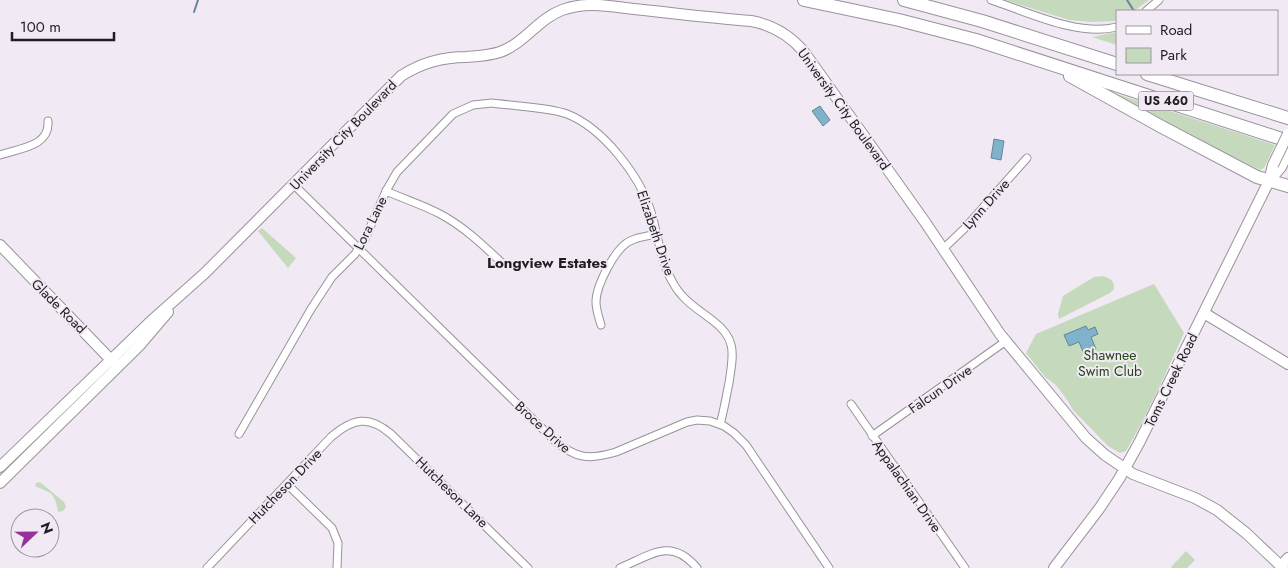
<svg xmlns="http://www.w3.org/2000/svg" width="1288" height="568" viewBox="0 0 1288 568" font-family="Jost,sans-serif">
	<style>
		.green { fill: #c5dabd }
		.water { fill: #80b2cb; stroke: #648698 }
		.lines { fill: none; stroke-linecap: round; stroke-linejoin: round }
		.stream { stroke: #648698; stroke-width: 2 }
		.street-casing { stroke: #99929b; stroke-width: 9 }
		.secondary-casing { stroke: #99929b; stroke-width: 12 }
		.highway-casing { stroke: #99929b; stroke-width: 14 }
		.street { stroke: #fff; stroke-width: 7 }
		.secondary { stroke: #fff; stroke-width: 10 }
		.highway { stroke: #fff; stroke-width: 12 }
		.secondary-bridge-casing { stroke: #99929b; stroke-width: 12; stroke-linecap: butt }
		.secondary-bridge { stroke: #fff; stroke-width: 10 }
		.labels { text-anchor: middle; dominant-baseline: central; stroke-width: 4; stroke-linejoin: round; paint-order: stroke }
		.shield { fill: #f1e9f3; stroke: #5f5b60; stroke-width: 1 }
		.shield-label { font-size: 12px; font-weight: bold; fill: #211e21 }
		.street-label { font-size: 14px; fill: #211e21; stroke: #f1e9f3 }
		.park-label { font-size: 14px; fill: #224912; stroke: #f1e9f3 }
		.neighbourhood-label { font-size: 15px; font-weight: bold; fill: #211e21; stroke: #f1e9f3 }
	</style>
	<rect width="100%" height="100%" fill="#f1e9f3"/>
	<!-- green -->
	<g class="green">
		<polygon points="1005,0 1149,0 1134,11 1117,11 1117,20 1114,21 1093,22 1069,20"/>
		<polygon points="1117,32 1117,45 1092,37"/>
		<polygon points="1114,93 1275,145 1264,168 1260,170 1183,132"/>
		<polygon points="262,228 296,258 288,268 258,231"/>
		<path d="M1103,276C1111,279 1114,280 1114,289L1110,293L1059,319L1058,314L1063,296L1094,277Z"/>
		<path d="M1154,284L1184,333C1166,373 1148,413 1126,451L1120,453L1108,446L1073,410L1068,401L1056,385L1045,377L1026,353L1036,334Z"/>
		<path d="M37,482L41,483L64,502L66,507L63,511L58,512C55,493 52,493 35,486Z"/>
		<polygon points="1186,551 1195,560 1187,568 1172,568 1171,567"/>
	</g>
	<!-- water -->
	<g class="water">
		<polygon points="820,106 830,120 823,126 812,111"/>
		<polygon points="994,139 1004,141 1001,160 991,158"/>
		<polygon points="1086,326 1088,330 1095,327 1098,334 1091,337 1096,349 1084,354 1079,342 1069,346 1064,335"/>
	</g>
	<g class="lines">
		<!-- stream -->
		<g class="stream">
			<polyline points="1127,0 1134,11"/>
			<polyline points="194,12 198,0"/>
		</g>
		<!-- street casing -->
		<g class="street-casing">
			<g id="street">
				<path d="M991,0C1028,12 1078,37 1117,27"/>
				<polyline points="1146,11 1159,0"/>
				<path d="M0,155C19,148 50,147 48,121"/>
				<path d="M294,185L554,440C576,459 589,460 616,452L687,422L697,420L710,421L724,426L734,433L746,445L829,568"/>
				<path d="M386,191C404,199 423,205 440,214C463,226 483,245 502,263"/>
				<polyline points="943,249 964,229 1027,158"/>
				<path d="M601,325C599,318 596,310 596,302C596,286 615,248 630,241C638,237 648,236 657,234"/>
				<polyline points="851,404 965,568"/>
				<path d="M239,434L311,309L332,277L355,254L365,239L386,191L397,172L453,114L473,105L492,103C513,106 549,107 567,114C603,128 640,176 651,212C658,234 660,260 672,281C681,299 696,308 712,320C738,339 733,355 729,383C726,397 724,411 720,424"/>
				<polyline points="872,436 1006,341"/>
				<polyline points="287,484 332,528 338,543 337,568"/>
				<path d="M207,568L331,437C353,418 369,415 391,434L528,568"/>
				<path d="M620,568C651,555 671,537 697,568"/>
			</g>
		</g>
		<!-- secondary casing -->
		<g class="secondary-casing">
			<g id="secondary">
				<polyline points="1271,179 1281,167 1288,153"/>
				<polyline points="0,245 114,363"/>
				<polyline points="1204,313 1288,364"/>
				<path d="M0,467L150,322L205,273L401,76C421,63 442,57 466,57C477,56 488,56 500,52C525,43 538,19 562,10C586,1 609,6 634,9C673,13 712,18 751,21C773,25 790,35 804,52L925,222L1000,334L1086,438L1105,455L1133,474L1195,498L1217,510L1246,533L1283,568"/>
				<polyline points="0,483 139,346 168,312"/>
				<polyline points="1281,566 1288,558"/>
				<polyline points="1054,568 1099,509 1119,479 1139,443 1269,181 1273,165"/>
			</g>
		</g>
		<!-- highway casing -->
		<g class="highway-casing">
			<g id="highway">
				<polyline points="804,0 899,20 976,40 1288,141"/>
				<polyline points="904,0 982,21 1117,64"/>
				<polyline points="1147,74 1288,118"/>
				<polyline points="1070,76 1162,127 1257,177 1288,186"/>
			</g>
		</g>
		<!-- street -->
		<use href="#street" class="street"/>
		<!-- secondary -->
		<use href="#secondary" class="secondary"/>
		<!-- highway -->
		<use href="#highway" class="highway"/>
		<!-- secondary-bridge casing -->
		<g class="secondary-bridge-casing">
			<polyline id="secondary-bridge" points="1273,165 1288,134"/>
		</g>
		<!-- secondary-bridge -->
		<use href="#secondary-bridge" class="secondary-bridge"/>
	</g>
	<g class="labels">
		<!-- shield labels -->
		<rect class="shield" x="1138.5" y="91.5" width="55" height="19" rx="4"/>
		<g class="shield-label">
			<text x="1166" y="101">US 460</text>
		</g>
		<!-- street labels -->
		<g class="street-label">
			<text transform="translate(844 109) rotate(54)">University City Boulevard</text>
			<text transform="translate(343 135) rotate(-46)">University City Boulevard</text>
			<text transform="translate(986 204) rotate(-48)">Lynn Drive</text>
			<text transform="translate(370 223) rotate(-64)">Lora Lane</text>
			<text transform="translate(656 233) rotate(71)">Elizabeth Drive</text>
			<text transform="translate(59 306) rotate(45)">Glade Road</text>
			<text transform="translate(1171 380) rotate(-64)">Toms Creek Road</text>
			<text transform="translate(940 389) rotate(-35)">Falcun Drive</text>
			<text transform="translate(543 427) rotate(42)">Broce Drive</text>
			<text transform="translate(285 486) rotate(-46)">Hutcheson Drive</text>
			<text transform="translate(907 486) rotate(55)">Appalachian Drive</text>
			<text transform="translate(452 492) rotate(44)">Hutcheson Lane</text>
		</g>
		<!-- park labels -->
		<g class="park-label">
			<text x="1110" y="355">Shawnee<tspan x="1110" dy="16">Swim Club</tspan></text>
		</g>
		<!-- neighbourhood labels -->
		<g class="neighbourhood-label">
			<text x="547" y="263">Longview Estates</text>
		</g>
	</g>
	<!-- legend -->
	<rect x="1116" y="10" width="162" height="65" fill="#f1e9f3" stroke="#9e989f"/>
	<rect x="1126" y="26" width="25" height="8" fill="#ffffff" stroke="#9e989f"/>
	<text x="1160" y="35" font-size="15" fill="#211e21">Road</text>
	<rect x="1126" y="48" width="25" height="15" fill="#c5dabd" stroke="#9e989f"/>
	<text x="1160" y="60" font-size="15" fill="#211e21">Park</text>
	<!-- north arrow -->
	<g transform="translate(35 533) rotate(68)"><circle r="24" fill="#f1e9f3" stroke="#9e989f"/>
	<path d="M0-4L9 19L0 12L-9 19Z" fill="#953197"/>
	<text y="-8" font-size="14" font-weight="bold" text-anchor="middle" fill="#211e21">N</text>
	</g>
	<!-- scale -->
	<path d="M12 32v8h102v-8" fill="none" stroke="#211e21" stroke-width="2.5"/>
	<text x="20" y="32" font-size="15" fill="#211e21" stroke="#f1e9f3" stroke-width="4" paint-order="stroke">100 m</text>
</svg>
